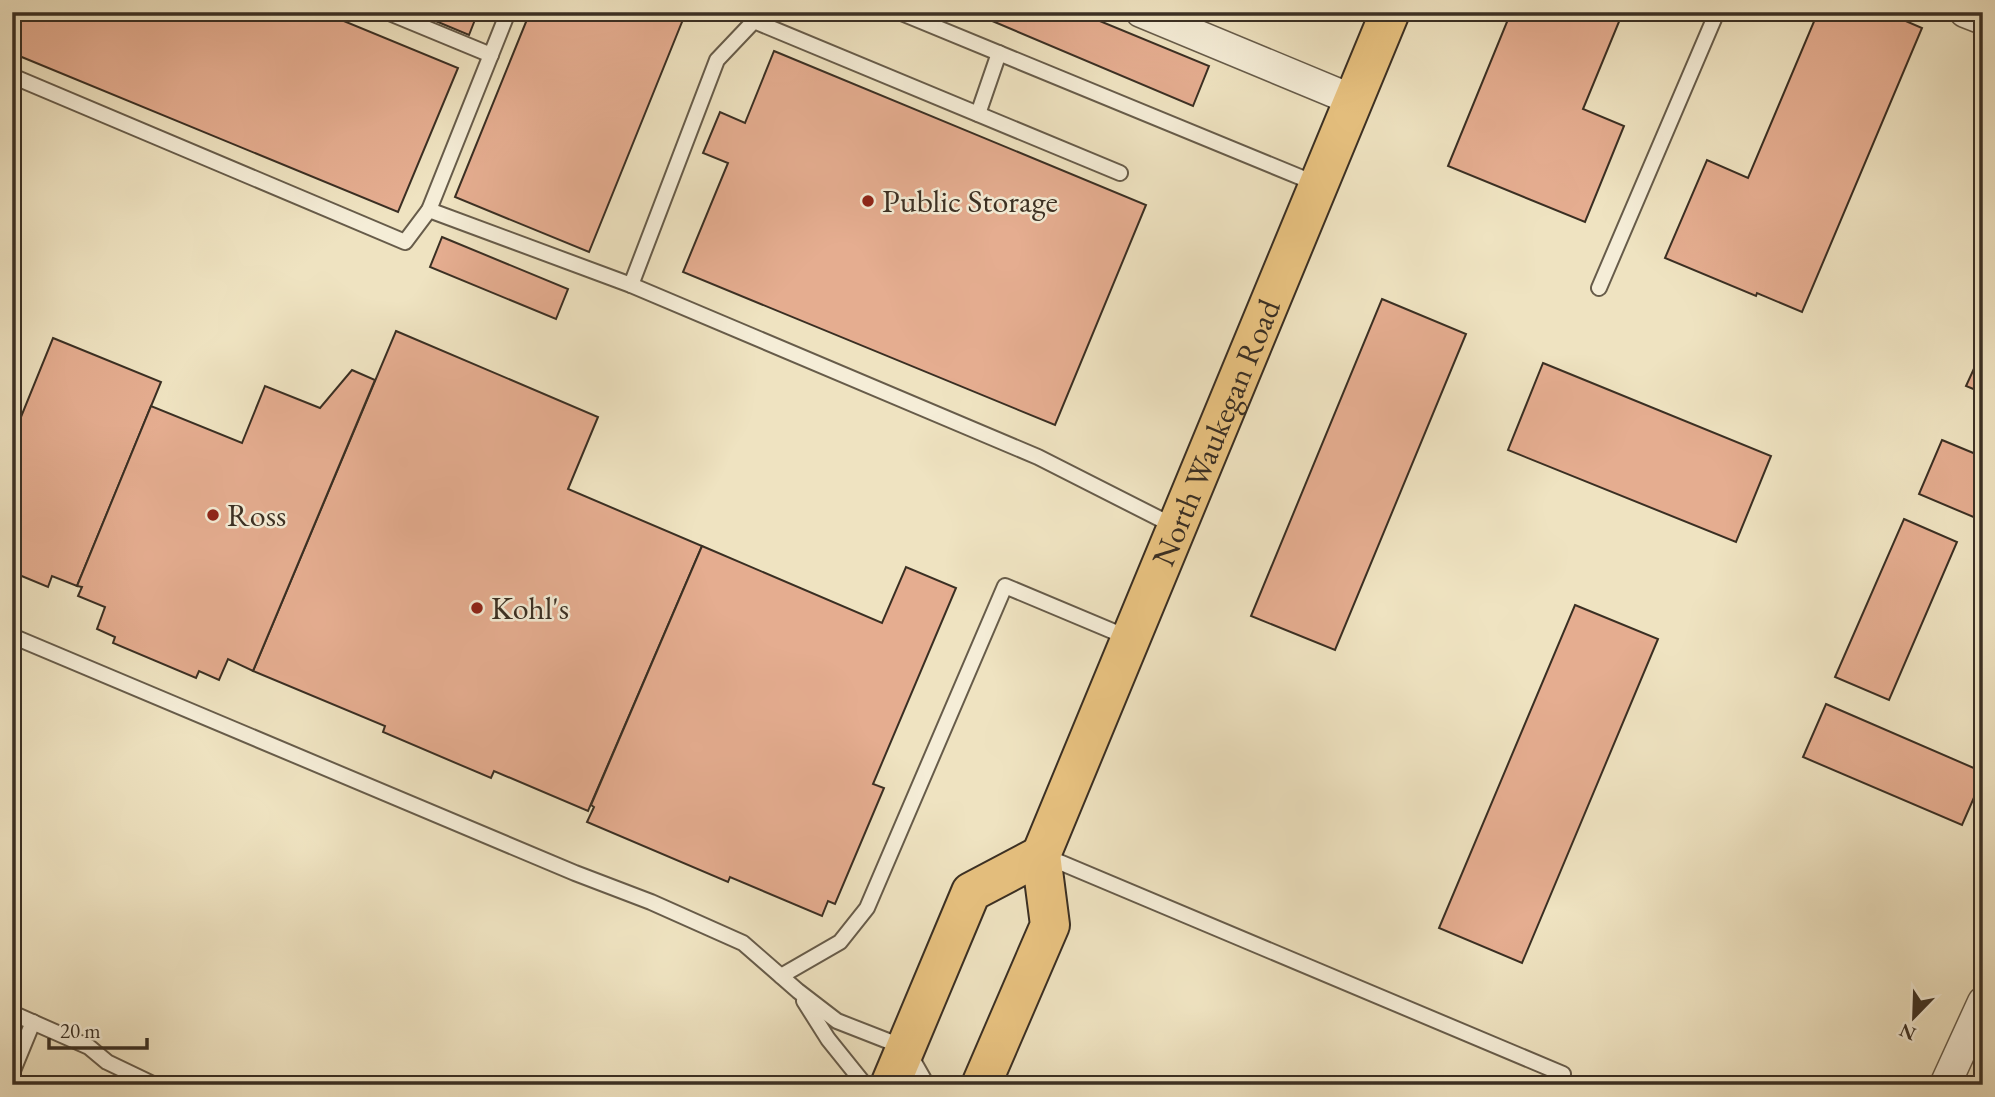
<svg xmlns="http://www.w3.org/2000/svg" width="1995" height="1097" viewBox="0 0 1995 1097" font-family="'EB Garamond',serif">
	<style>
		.building { fill: #e5ad90; stroke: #3a2f23; stroke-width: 2 }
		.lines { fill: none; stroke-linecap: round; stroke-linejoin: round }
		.lane-casing { stroke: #675c4a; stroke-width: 18 }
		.street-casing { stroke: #675c4a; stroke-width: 33 }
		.primary-casing { stroke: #3a2f23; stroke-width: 42 }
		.lane { stroke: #f5edd7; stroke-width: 14 }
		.street { stroke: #f5edd7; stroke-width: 30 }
		.primary { stroke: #e8c280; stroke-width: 38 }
		.poi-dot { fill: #8f2418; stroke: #f5edd7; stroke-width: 2.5 }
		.labels { text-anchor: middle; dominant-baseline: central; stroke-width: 5; stroke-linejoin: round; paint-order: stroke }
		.poi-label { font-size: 32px; fill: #3a2f23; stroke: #f5edd7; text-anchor: start }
		.street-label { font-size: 32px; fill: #3a2f23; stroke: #f5edd7 }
	</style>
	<rect width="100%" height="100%" fill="#efe3c1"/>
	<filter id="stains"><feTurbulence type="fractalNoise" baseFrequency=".00286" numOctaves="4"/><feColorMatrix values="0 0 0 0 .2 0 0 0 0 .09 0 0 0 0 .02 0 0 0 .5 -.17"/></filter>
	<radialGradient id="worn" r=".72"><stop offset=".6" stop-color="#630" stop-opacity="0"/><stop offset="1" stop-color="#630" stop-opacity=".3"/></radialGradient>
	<!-- building -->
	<g class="building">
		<polygon points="12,12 322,12 458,68 398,212 12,53"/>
		<polygon points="414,12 478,12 469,35"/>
		<polygon points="530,12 686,12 589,252 455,197"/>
		<polygon points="971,12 1078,12 1209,66 1193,106"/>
		<polygon points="1511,12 1623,12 1583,109 1624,126 1585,222 1448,166"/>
		<polygon points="1818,12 1885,12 1922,28 1802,312 1757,293 1756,296 1665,258 1707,160 1748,178"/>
		<polygon points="774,51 1146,205 1055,425 683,272 728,163 703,153 720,112 745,123"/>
		<polygon points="442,237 568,289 556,319 430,267"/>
		<polygon points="1382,299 1466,334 1335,650 1251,616"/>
		<polygon points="396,331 598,417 568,489 702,546 588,811 494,771 491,778 383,732 385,726 253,671"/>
		<polygon points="53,338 161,382 77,586 52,576 48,587 12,572 12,439"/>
		<polygon points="1983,349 1983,393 1966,386"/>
		<polygon points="1543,363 1771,456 1736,542 1508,450"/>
		<polygon points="352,370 375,380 253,671 228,659 219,680 199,671 196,678 113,643 115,637 97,629 105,607 78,596 82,587 77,586 151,406 242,443 265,386 320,408"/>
		<polygon points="1942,440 1983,457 1983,521 1919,494"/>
		<polygon points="1904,519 1957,542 1889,700 1835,677"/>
		<polygon points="702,546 882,623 906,567 956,588 873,784 884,788 835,904 828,901 822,916 730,877 728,882 587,822 594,807 591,805"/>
		<polygon points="1575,605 1658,639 1522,963 1439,928"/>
		<polygon points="1826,704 1983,772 1983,777 1962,825 1803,757"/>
	</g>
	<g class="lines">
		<!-- lane casing -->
		<g class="lane-casing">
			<g id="lane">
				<polyline points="387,12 491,55"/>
				<polyline points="899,12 1317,184"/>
				<polyline points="12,76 405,242 429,210 508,12"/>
				<polyline points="978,114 999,53"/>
				<polyline points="1120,173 754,21 717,60 631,285 1038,457 1176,527"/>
				<polyline points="429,210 631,285"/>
				<polyline points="1599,288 1717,12"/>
				<polyline points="12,636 575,873 651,902 743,943 798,991 837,1021 906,1048 927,1085"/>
				<polyline points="1045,856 1563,1074"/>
				<polyline points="781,976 840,942 867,908 1005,586 1129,638"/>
				<polyline points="804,1001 828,1039 865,1085"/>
				<polyline points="12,1013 89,1047 107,1062 155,1085"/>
				<polyline points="12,1073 33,1022"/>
			</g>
		</g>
		<!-- street casing -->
		<g class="street-casing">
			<g id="street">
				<polyline points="1141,12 1353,100"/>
				<polyline points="1965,12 1983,19"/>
				<polyline points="1945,1085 1983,1002"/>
			</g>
		</g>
		<!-- primary casing -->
		<g class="primary-casing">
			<g id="primary">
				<polyline points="890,1085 971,892 1041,855"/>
				<path id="s1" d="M981,1085L1050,925L1041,855L1390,12"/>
			</g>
		</g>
		<!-- lane -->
		<use href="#lane" class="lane"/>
		<!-- street -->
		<use href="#street" class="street"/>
		<!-- primary -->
		<use href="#primary" class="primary"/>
	</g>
	<!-- markers -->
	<g class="poi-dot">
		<circle cx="868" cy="201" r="7"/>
		<circle cx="213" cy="515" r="7"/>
		<circle cx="477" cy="608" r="7"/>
	</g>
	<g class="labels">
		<!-- poi labels -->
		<g class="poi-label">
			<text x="882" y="201">Public Storage</text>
			<text x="227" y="515">Ross</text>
			<text x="491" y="608">Kohl's</text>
		</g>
		<!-- street labels -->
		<g class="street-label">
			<text stroke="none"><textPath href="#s1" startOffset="702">North Waukegan Road</textPath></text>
		</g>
	</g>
	<!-- margin -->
	<rect width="1995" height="1097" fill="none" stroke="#efe3c1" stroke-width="42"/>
	<rect x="14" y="14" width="1967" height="1069" fill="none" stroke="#3a2f23" stroke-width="3.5"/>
	<rect x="21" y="21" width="1953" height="1055" fill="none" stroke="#3a2f23" stroke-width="2"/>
	<!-- north arrow -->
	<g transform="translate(1914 1017) rotate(203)" stroke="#f5edd7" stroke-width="5" paint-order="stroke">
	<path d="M0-5L12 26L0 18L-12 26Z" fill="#3a2f23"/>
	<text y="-10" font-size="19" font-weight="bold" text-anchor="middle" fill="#3a2f23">N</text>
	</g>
	<!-- scale -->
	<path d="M49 1038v10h98v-10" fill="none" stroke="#3a2f23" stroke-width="3.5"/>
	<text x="60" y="1038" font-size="21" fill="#3a2f23" stroke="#f5edd7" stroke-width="5" paint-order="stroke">20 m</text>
	<rect width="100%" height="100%" filter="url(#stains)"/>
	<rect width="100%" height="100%" fill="url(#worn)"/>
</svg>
